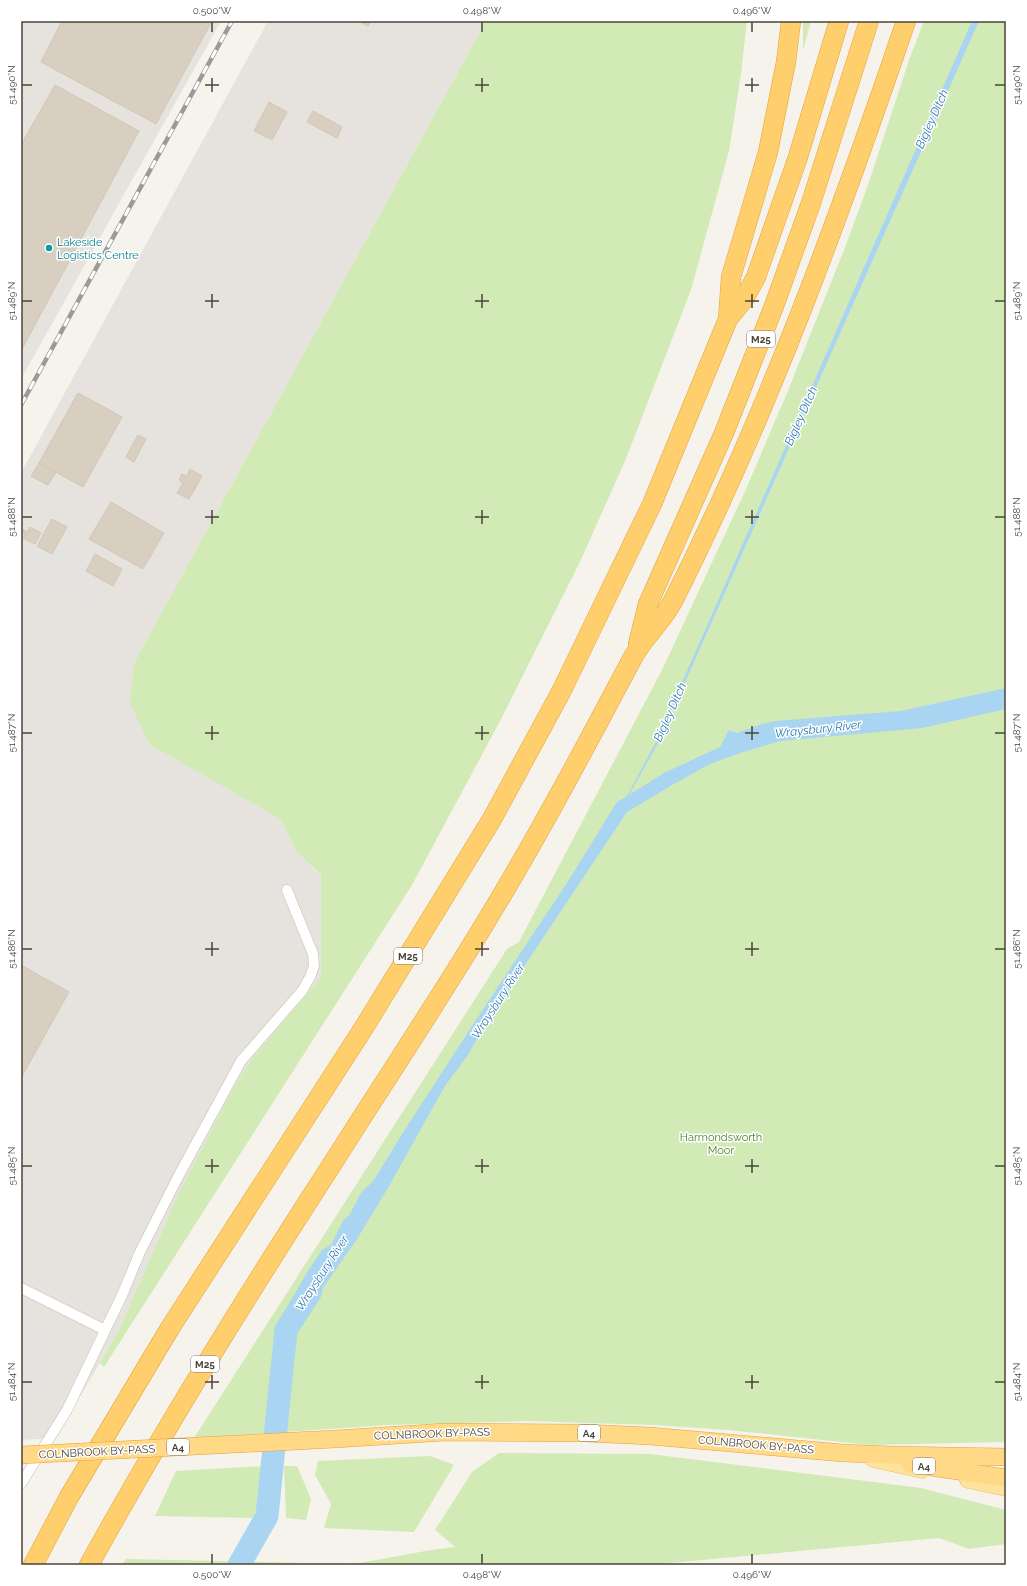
<svg xmlns="http://www.w3.org/2000/svg" width="1027" height="1586" viewBox="0 0 1027 1586" font-family="Raleway,sans-serif">
	<style>
		.industrial { fill: #e6e2dd }
		.green { fill: #d2eab5 }
		.parking { fill: #e5e3e0 }
		.water { fill: #a9d4f2 }
		.lines { fill: none; stroke-linecap: round; stroke-linejoin: round }
		.river { stroke: #a9d4f2; stroke-width: 23 }
		.building { fill: #d8cfc1; stroke: #d3c7b4 }
		.minor-casing { stroke: #c2bbae; stroke-width: 11 }
		.primary-casing { stroke: #e6c16a; stroke-width: 17 }
		.trunk-casing { stroke: #e0a43c; stroke-width: 18 }
		.motorway-casing { stroke: #e0a43c; stroke-width: 20 }
		.minor { stroke: #fff; stroke-width: 10 }
		.primary { stroke: #ffe39c; stroke-width: 16 }
		.trunk { stroke: #ffd985; stroke-width: 17 }
		.motorway { stroke: #ffcf6e; stroke-width: 19 }
		.rail-casing { stroke: #9a9a9a; stroke-width: 4.5 }
		.rail { stroke: #fff; stroke-width: 3; stroke-dasharray: 9; stroke-linecap: butt }
		.trunk-bridge-casing { stroke: #e0a43c; stroke-width: 18; stroke-linecap: butt }
		.trunk-bridge { stroke: #ffd985; stroke-width: 17 }
		.ticks { fill: none; stroke: #4b4439; stroke-width: 1.5 }
		.culture-dot { fill: #0f9aa8; stroke: #fff; stroke-width: 1.5 }
		.labels { text-anchor: middle; dominant-baseline: central; stroke-width: 3; stroke-linejoin: round; paint-order: stroke }
		.shield { fill: #fff; stroke: #817c74; stroke-width: 1 }
		.shield-label { font-size: 10px; font-weight: bold; fill: #4b4439 }
		.culture-label { font-size: 11px; fill: #0d838f; stroke: #fff; text-anchor: start }
		.park-label { font-size: 11px; fill: #4a7f2a; stroke: #fff }
		.street-label { font-size: 11px; fill: #4b4439; stroke: #fff }
		.water-label { font-size: 12px; font-style: italic; fill: #2e7ab2; stroke: #fff }
		.neatline { fill: none; stroke: #4b4439; stroke-width: 1.5 }
		.ticks-label { font-size: 10px; text-anchor: middle; fill: #4b4439 }
	</style>
	<rect width="100%" height="100%" fill="#f6f3ec"/>
	<!-- industrial -->
	<g class="industrial">
		<polygon points="21,21 221,21 21,379"/>
		<polygon points="268,21 486,21 134,663 150,745 280,819 297,852 321,876 321,977 251,1060 231,1092 177,1197 120,1328 56,1438 21,1440 21,473"/>
	</g>
	<!-- green -->
	<g class="green">
		<polygon points="486,21 747,21 741,74 729,151 691,290 625,461 579,564 499,723 412,885 104,1367 100,1363 120,1328 177,1197 231,1092 251,1060 321,977 321,875 297,852 280,819 150,745 130,703 134,663"/>
		<polygon points="803,21 811,21 803,50"/>
		<polygon points="924,21 1006,21 1006,1442 870,1445 728,1430 654,1425 525,1421 388,1425 194,1438 507,949 519,942 663,668 747,487 787,393 846,245 870,179 909,60"/>
		<polygon points="499,1453 650,1454 921,1488 1006,1510 1006,1544 969,1549 939,1538 648,1565 122,1565 126,1559 354,1564 431,1550 455,1547 435,1530 472,1472"/>
		<polygon points="430,1456 454,1465 414,1532 324,1528 331,1504 315,1475 318,1461"/>
		<polygon points="267,1466 268,1483 253,1518 155,1516 176,1471"/>
		<polygon points="284,1466 297,1466 311,1499 306,1520 286,1518"/>
	</g>
	<!-- parking -->
	<g class="parking">
		<polygon points="63,537 95,554 86,571 113,586 108,595 91,606 69,594 66,600 21,576 21,539 52,556"/>
		<polygon points="21,1324 44,1325 46,1357 43,1377 37,1388 21,1388"/>
	</g>
	<!-- water -->
	<polygon class="water" points="972,21 979,21 658,743 629,795 664,773 720,747 729,730 737,733 762,724 776,721 901,711 1006,688 1006,709 922,728 780,741 740,753 710,764 672,785 627,812 481,1031 468,1055 445,1086 389,1186 357,1239 300,1321 284,1312 308,1271 322,1250 331,1245 343,1221 350,1214 361,1193 374,1180 404,1131 476,1020 567,883 617,802 627,796 656,742"/>
	<g class="lines">
		<!-- river -->
		<polyline class="river" points="239,1565 267,1516 286,1330 311,1291"/>
	</g>
	<!-- building -->
	<g class="building">
		<polygon points="62,21 212,21 156,124 41,62"/>
		<polygon points="358,21 371,21 368,26"/>
		<polygon points="55,85 139,131 21,351 21,145"/>
		<polygon points="269,102 287,112 272,140 254,131"/>
		<polygon points="313,111 342,127 337,138 307,122"/>
		<polygon points="78,393 122,417 83,487 39,463"/>
		<polygon points="138,435 146,439 134,462 126,457"/>
		<polygon points="39,463 56,472 48,485 31,476"/>
		<polygon points="190,469 202,476 189,499 177,493 183,483 179,480 182,474 187,476"/>
		<polygon points="111,502 164,533 143,569 89,539"/>
		<polygon points="52,519 67,527 52,554 37,546"/>
		<polygon points="30,527 41,533 35,544 23,538"/>
		<polygon points="21,528 27,532 25,535 21,533"/>
		<polygon points="95,554 122,569 113,586 86,571"/>
		<polygon points="21,965 69,992 21,1078"/>
	</g>
	<g class="lines">
		<!-- minor casing -->
		<g class="minor-casing">
			<g id="minor">
				<polyline points="21,1288 105,1330"/>
				<polyline points="21,1484 67,1410 123,1293 140,1252 179,1175 241,1061 302,991 310,977 314,966 313,954 287,890"/>
			</g>
		</g>
		<!-- primary casing -->
		<g class="primary-casing">
			<g id="primary">
				<polyline points="873,1459 922,1470"/>
				<polyline points="968,1480 1006,1488"/>
			</g>
		</g>
		<!-- trunk casing -->
		<g class="trunk-casing">
			<g id="trunk">
				<polyline points="335,1439 446,1432 585,1433 650,1436 843,1453 891,1455 1006,1457"/>
				<polyline points="910,1464 1006,1478"/>
			</g>
		</g>
		<!-- motorway casing -->
		<g class="motorway-casing">
			<g id="motorway">
				<polyline points="728,319 731,277 768,152 786,62 791,21"/>
				<polyline points="638,644 648,604 724,433 774,306 811,203 869,21"/>
				<polyline points="33,1565 69,1497 170,1328 363,1029 492,819 561,692 652,504 728,319 744,299 756,277 798,157 839,21"/>
				<path d="M89,1565C164,1429 246,1297 331,1166C386,1079 443,994 496,905C544,825 588,742 632,659C643,638 662,622 673,601C767,415 839,218 906,21"/>
			</g>
		</g>
		<!-- minor -->
		<use href="#minor" class="minor"/>
		<!-- primary -->
		<use href="#primary" class="primary"/>
		<!-- trunk -->
		<use href="#trunk" class="trunk"/>
		<!-- motorway -->
		<use href="#motorway" class="motorway"/>
		<!-- rail casing -->
		<g class="rail-casing">
			<polyline id="rail" points="21,405 232,21"/>
		</g>
		<!-- rail -->
		<use href="#rail" class="rail"/>
		<!-- trunk-bridge casing -->
		<g class="trunk-bridge-casing">
			<polyline id="trunk-bridge" points="21,1455 335,1439"/>
		</g>
		<!-- trunk-bridge -->
		<use href="#trunk-bridge" class="trunk-bridge"/>
	</g>
	<!-- ticks -->
	<path class="ticks" d="M212,22V32M482,22V32M752,22V32M212,78V92M482,78V92M752,78V92M22,85H32M205,85H219M475,85H489M745,85H759M995,85H1005M212,294V308M482,294V308M752,294V308M22,301H32M205,301H219M475,301H489M745,301H759M995,301H1005M212,510V524M482,510V524M752,510V524M22,517H32M205,517H219M475,517H489M745,517H759M995,517H1005M212,726V740M482,726V740M752,726V740M22,733H32M205,733H219M475,733H489M745,733H759M995,733H1005M212,942V956M482,942V956M752,942V956M22,949H32M205,949H219M475,949H489M745,949H759M995,949H1005M212,1159V1173M482,1159V1173M752,1159V1173M22,1166H32M205,1166H219M475,1166H489M745,1166H759M995,1166H1005M212,1375V1389M482,1375V1389M752,1375V1389M22,1382H32M205,1382H219M475,1382H489M745,1382H759M995,1382H1005M212,1554V1564M482,1554V1564M752,1554V1564"/>
	<!-- markers -->
	<circle class="culture-dot" cx="49" cy="248" r="4"/>
	<g class="labels">
		<!-- shield labels -->
		<g class="shield">
			<rect x="747" y="331" width="28" height="16" rx="3"/>
			<rect x="394" y="948" width="28" height="16" rx="3"/>
			<rect x="191" y="1356" width="28" height="16" rx="3"/>
			<rect x="578" y="1425" width="22" height="16" rx="3"/>
			<rect x="167" y="1439" width="22" height="16" rx="3"/>
			<rect x="913" y="1458" width="22" height="16" rx="3"/>
		</g>
		<g class="shield-label">
			<text x="761" y="339">M25</text>
			<text x="408" y="956">M25</text>
			<text x="205" y="1364">M25</text>
			<text x="589" y="1433">A4</text>
			<text x="178" y="1447">A4</text>
			<text x="924" y="1466">A4</text>
		</g>
		<!-- culture labels -->
		<g class="culture-label">
			<text x="57" y="242">Lakeside<tspan x="57" dy="13">Logistics Centre</tspan></text>
		</g>
		<!-- park labels -->
		<g class="park-label">
			<text x="721" y="1137">Harmondsworth<tspan x="721" dy="13">Moor</tspan></text>
		</g>
		<!-- street labels -->
		<g class="street-label">
			<text transform="translate(432 1434) rotate(-2)">COLNBROOK BY-PASS</text>
			<text transform="translate(756 1445) rotate(5)">COLNBROOK BY-PASS</text>
			<text transform="translate(97 1452) rotate(-3)">COLNBROOK BY-PASS</text>
		</g>
		<!-- water labels -->
		<g class="water-label">
			<text transform="translate(932 119) rotate(-66)">Bigley Ditch</text>
			<text transform="translate(801 416) rotate(-66)">Bigley Ditch</text>
			<text transform="translate(670 712) rotate(-66)">Bigley Ditch</text>
			<text transform="translate(818 729) rotate(-6)">Wraysbury River</text>
			<text transform="translate(498 1001) rotate(-57)">Wraysbury River</text>
			<text transform="translate(322 1273) rotate(-57)">Wraysbury River</text>
		</g>
	</g>
	<!-- border -->
	<rect width="1027" height="1586" fill="none" stroke="#ffffff" stroke-width="44"/>
	<rect x="22" y="22" width="983" height="1542" class="neatline"/>
	<g class="ticks-label">
		<text x="212" y="14">0.500°W</text>
		<text x="482" y="14">0.498°W</text>
		<text x="752" y="14">0.496°W</text>
		<text transform="translate(11 85) rotate(-90)" y="4">51.490°N</text>
		<text transform="translate(1016 85) rotate(-90)" y="4">51.490°N</text>
		<text transform="translate(11 301) rotate(-90)" y="4">51.489°N</text>
		<text transform="translate(1016 301) rotate(-90)" y="4">51.489°N</text>
		<text transform="translate(11 517) rotate(-90)" y="4">51.488°N</text>
		<text transform="translate(1016 517) rotate(-90)" y="4">51.488°N</text>
		<text transform="translate(11 733) rotate(-90)" y="4">51.487°N</text>
		<text transform="translate(1016 733) rotate(-90)" y="4">51.487°N</text>
		<text transform="translate(11 949) rotate(-90)" y="4">51.486°N</text>
		<text transform="translate(1016 949) rotate(-90)" y="4">51.486°N</text>
		<text transform="translate(11 1166) rotate(-90)" y="4">51.485°N</text>
		<text transform="translate(1016 1166) rotate(-90)" y="4">51.485°N</text>
		<text transform="translate(11 1382) rotate(-90)" y="4">51.484°N</text>
		<text transform="translate(1016 1382) rotate(-90)" y="4">51.484°N</text>
		<text x="212" y="1578">0.500°W</text>
		<text x="482" y="1578">0.498°W</text>
		<text x="752" y="1578">0.496°W</text>
	</g>
</svg>
